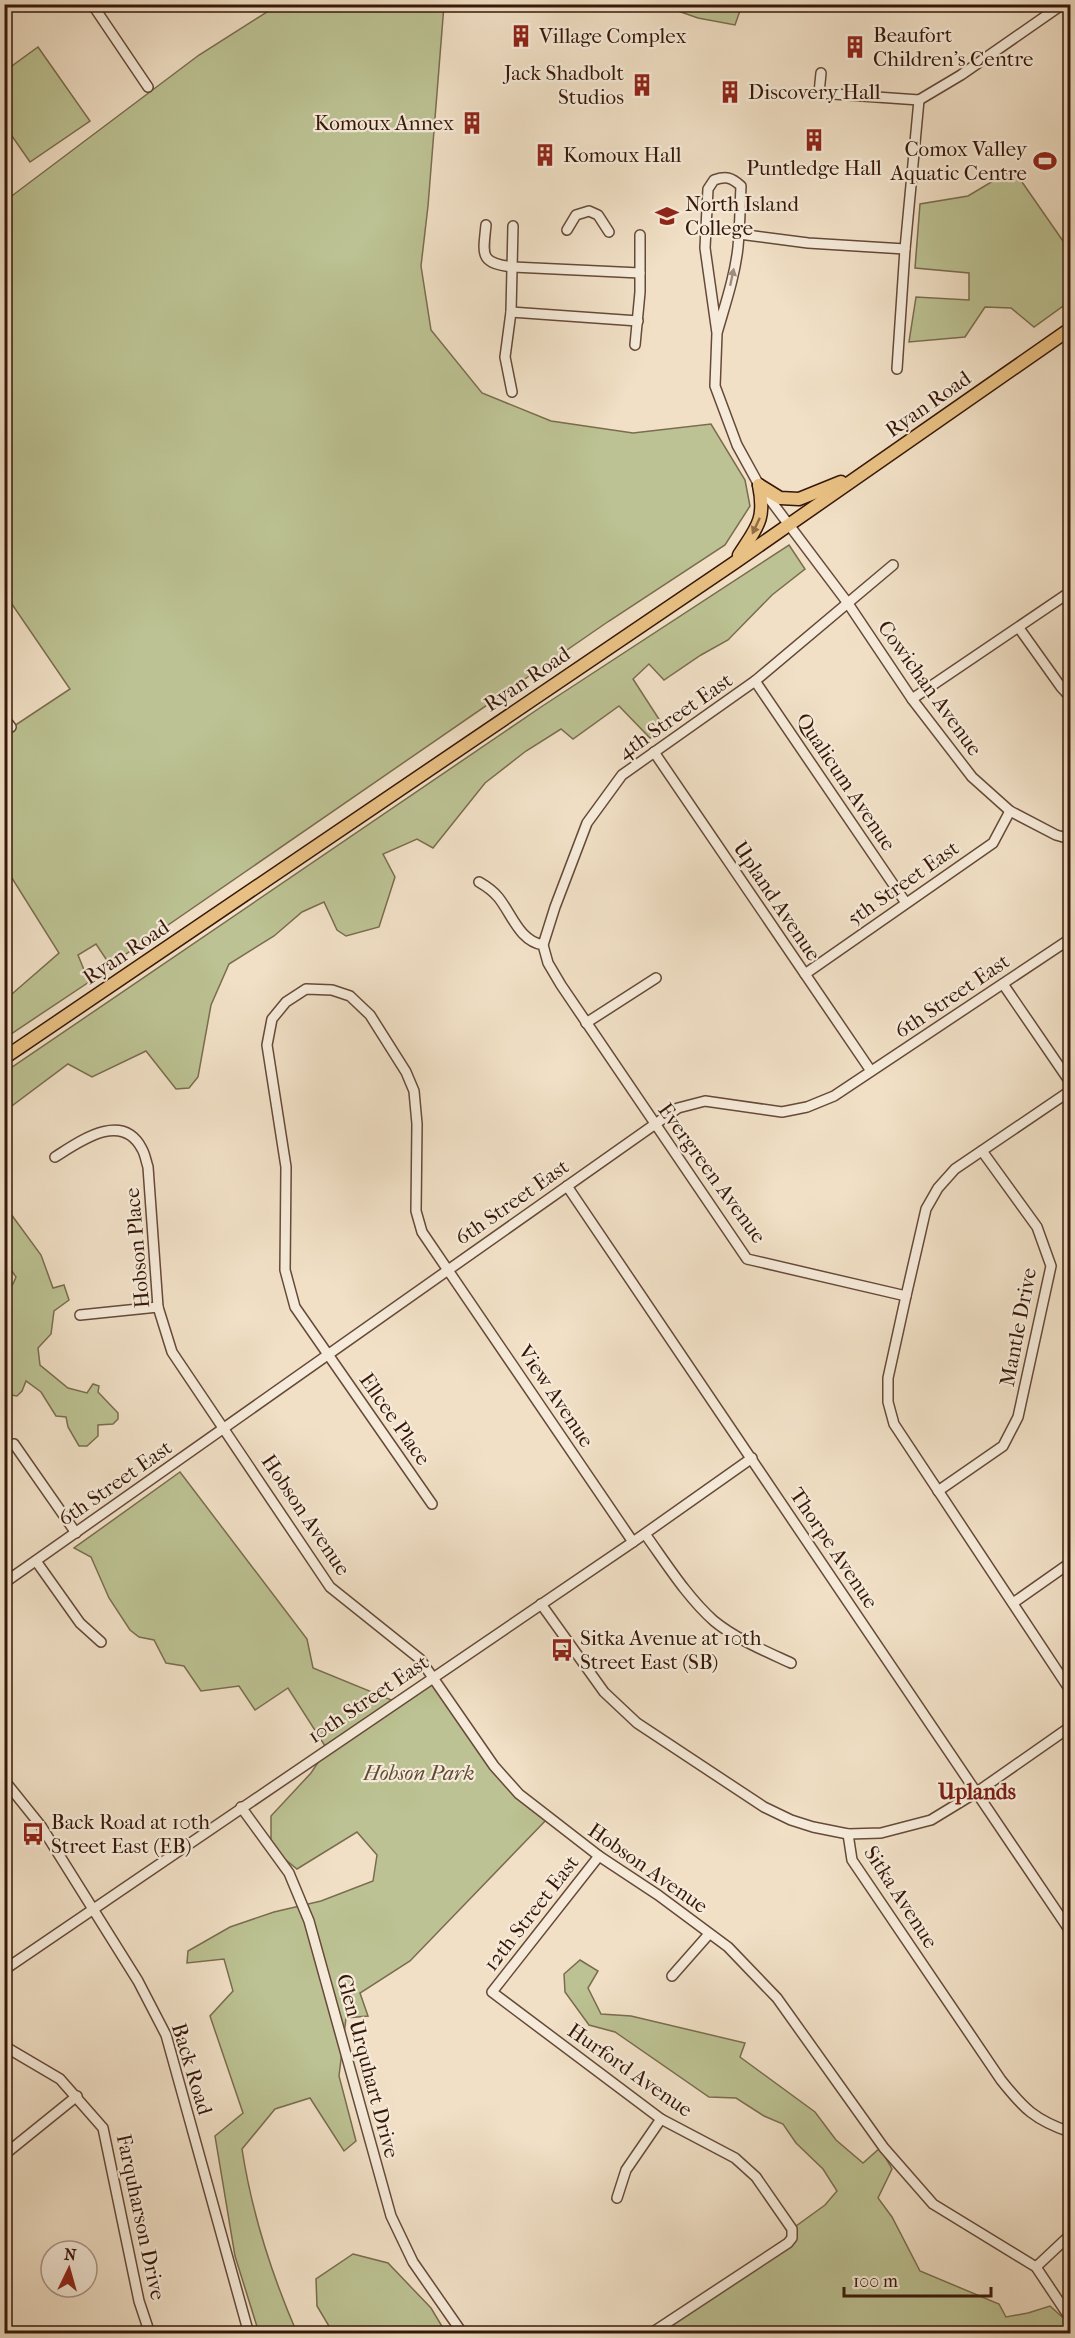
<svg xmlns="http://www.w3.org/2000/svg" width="1075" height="2338" viewBox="0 0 1075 2338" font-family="'IM FELL French Canon',serif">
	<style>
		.green { fill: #bcc293; stroke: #7a6c4e; stroke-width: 1.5 }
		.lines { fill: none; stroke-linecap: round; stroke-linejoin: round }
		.minor-casing { stroke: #664938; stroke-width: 12 }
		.major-casing { stroke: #371708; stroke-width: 15 }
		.minor { stroke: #f6ebda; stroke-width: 9 }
		.major { stroke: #e8c083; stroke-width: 12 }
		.oneway { fill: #a08c7c }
		.oneway2 { fill: #906c46 }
		.labels { text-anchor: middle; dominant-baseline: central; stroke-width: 4.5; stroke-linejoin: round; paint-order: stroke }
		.poi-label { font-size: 21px; fill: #371708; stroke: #f6ebda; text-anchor: start }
		.street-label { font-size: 21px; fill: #371708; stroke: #f6ebda }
		.park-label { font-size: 21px; font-style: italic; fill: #5f4a32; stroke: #f6ebda }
		.neighbourhood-label { font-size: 22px; font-weight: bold; fill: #7a1f14; stroke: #f6ebda }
	</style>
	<rect width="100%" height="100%" fill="#f1e0c6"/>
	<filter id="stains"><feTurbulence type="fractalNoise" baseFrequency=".00333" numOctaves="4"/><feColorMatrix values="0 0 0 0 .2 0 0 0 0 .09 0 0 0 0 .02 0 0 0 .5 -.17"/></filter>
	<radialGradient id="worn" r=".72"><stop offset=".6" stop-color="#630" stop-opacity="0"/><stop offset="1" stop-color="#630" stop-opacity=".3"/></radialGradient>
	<!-- green -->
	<g class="green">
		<polygon points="278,5 444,5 428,206 421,266 431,330 482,393 551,421 633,433 711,424 745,480 750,506 725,545 609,621 110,965 96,944 78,955 89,982 5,1038 5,1000 59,953 5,867 5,732 70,689 5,594 5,201 199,55"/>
		<polygon points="668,5 668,4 742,5 735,25 698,18 669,8"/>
		<polygon points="38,47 90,121 30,162 5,126 5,71"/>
		<polygon points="1013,169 1070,251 1070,301 1034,327 1011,308 985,307 965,337 909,342 916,297 969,300 969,273 915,268 920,204 968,196"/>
		<polygon points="789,545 805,569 772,595 728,640 701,655 664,680 649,664 633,679 666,730 650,738 619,706 573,739 561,729 526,751 485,783 433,848 417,839 383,854 395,877 379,927 346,936 337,930 324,902 302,912 274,936 229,964 211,1005 198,1077 189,1088 176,1089 146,1051 92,1077 68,1064 5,1111 5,1072 541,707"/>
		<polygon points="8,1210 41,1255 53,1288 64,1285 69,1300 54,1311 51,1334 38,1348 40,1365 68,1388 87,1393 93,1384 99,1386 98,1392 118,1413 118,1419 113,1424 98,1425 98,1436 87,1446 79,1446 68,1427 66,1417 56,1416 41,1392 26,1381 22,1391 17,1396 5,1394 5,1290 13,1284 16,1277 5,1261 5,1212"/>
		<path d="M180,1472L307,1639L313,1668L396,1702L433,1677L494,1766L548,1818L410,1961L360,1993L368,2016L346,2018L339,2076L356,2141L344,2151L310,2098L275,2109L242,2149C252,2214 271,2273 297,2333H259L235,2256L215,2136L243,2113L210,2016L233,1991L224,1959L187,1963L188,1951L230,1927L274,1912L321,1901L373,1881L377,1855L357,1832L297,1869L271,1848V1816L311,1773L327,1749L288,1688L255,1710L239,1686L201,1691L184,1666L166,1663L154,1640L139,1637L130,1630L109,1598L91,1557L74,1548Z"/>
		<polygon points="580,1960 598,1971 588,1988 601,2014 631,2016 745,2043 740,2057 815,2112 836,2140 863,2163 880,2148 892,2169 878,2198 892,2217 920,2271 999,2304 1006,2317 1028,2313 1050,2306 1070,2324 1070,2333 650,2333 788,2243 792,2229 825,2205 837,2191 823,2169 796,2143 783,2124 764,2116 736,2098 709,2097 615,2032 589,2025 565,1992 564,1974"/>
		<polygon points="353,2254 388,2263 431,2308 446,2333 333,2333 317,2306 316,2279"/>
	</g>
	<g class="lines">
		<!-- minor casing -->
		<g class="minor-casing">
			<g id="minor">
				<polyline points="92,4 148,87"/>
				<polyline points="821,73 819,93 919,100"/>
				<polyline points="919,100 961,75 1063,4"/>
				<path d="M486,225C483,255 479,263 513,267L640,273"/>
				<polyline points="567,230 576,215 589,211 598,215 609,232"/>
				<polyline points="739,234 808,243 905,249"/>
				<polyline points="511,312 638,321"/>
				<path d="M717,333C725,305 735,276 738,247C740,227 740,206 741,186C731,177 726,176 714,180L708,189L705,248L717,333L715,386L737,445L759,485L847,602L912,699L972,777L1010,811L1056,835L1070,839"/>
				<polyline points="635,345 640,292 640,235"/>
				<polyline points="897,369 905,249 919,100"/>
				<polyline points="512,392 505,357 511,312 513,226"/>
				<polyline points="1019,628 1061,687 1070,697"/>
				<polyline points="755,681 906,903"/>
				<polyline points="912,699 1070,592"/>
				<polyline points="4,718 11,727"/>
				<polyline points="654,752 871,1071"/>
				<path d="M479,882C486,886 493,891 498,897C512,914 519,941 543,945L548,963L561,985L747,1259L906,1296L888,1378V1402L894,1424L1070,1690"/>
				<polyline points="543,945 555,907 587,823 622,775 755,681 893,565"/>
				<polyline points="805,974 993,843 1010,811"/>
				<polyline points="1003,984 1070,1082"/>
				<polyline points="586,1023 656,978"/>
				<path d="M55,1157C79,1142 122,1110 142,1149C145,1154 146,1161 148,1167L158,1307L172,1352L330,1587L420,1659L494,1766L519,1794L599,1856L658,1895L728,1947L777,1998L884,2148L933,2204L1036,2267L1070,2318"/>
				<polyline points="567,1186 1070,1931"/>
				<polyline points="906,1296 926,1209 938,1188 955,1169 1070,1091"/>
				<polyline points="80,1315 158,1307"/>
				<polyline points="14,1444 76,1533"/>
				<polyline points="938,1491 1003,1446 1018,1417 1051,1266 1037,1227 982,1151"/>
				<polyline points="432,1504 295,1307 285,1270 286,1167 267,1045 272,1019 286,1002 306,989 332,990 350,996 370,1015 406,1072 414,1091 417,1124 416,1211 422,1232 633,1542"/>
				<path d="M645,1534C666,1563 687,1597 714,1621C736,1639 765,1651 791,1663"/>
				<polyline points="36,1561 80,1623 101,1642"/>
				<polyline points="4,1583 678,1108 705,1101 782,1112 807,1107 834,1096 1070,939"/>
				<polyline points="1013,1603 1070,1563"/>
				<polyline points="541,1604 604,1692 637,1723 764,1807 791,1820 813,1827 848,1834 881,1833 931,1820 977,1792 1070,1727"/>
				<polyline points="4,1780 41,1826 138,1981 166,2035 249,2334"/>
				<polyline points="241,1807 289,1873 309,1921 391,2216 413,2262 463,2334"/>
				<path d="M848,1834L852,1860L1001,2080C1024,2109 1035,2120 1070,2132"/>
				<polyline points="599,1856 492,1992 661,2119 735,2158 756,2177 792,2229 792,2238 788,2243 650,2334"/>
				<polyline points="4,1970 633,1542 752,1458"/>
				<polyline points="672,1976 709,1934"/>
				<polyline points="4,2046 60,2079 103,2128 139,2301 150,2334"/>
				<polyline points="4,2155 77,2096"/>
				<polyline points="617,2198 626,2170 661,2119"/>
				<polyline points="1036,2267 1070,2235"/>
			</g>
		</g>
		<!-- major casing -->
		<g class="major-casing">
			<g id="major">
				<polyline points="759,485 780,498 799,499 841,482"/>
				<path d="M739,555C757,527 766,520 759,485"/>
				<polyline points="4,1058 734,563 1070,329"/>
			</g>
		</g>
		<!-- minor -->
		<use href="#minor" class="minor"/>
		<!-- major -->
		<use href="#major" class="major"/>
	</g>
	<!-- one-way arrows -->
	<defs><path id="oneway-solid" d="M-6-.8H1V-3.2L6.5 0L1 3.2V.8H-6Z" transform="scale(1.5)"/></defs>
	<use class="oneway" href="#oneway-solid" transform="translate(732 277) rotate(-78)"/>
	<use class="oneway2" href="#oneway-solid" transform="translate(756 526) rotate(115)"/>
	<!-- icons -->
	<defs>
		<g id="building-bare" transform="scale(1.8)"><path d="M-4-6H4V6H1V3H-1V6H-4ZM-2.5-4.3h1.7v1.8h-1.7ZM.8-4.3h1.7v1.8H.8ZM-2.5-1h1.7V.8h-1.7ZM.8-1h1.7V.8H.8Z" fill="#8f2418" stroke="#f6ebda" stroke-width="2.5" paint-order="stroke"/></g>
		<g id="stadium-bare" transform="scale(1.8)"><path d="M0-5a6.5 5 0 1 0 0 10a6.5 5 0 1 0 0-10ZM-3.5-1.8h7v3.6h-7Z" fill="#8f2418" stroke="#f6ebda" stroke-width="2.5" paint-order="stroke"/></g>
		<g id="university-bare" transform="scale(1.8)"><path d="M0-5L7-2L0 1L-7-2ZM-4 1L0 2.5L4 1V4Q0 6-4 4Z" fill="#8f2418" stroke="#f6ebda" stroke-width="2.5" paint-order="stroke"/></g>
		<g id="bus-bare" transform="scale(1.8)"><path d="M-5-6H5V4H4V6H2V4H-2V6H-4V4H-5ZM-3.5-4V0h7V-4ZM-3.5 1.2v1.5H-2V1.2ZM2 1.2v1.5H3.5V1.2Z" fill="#8f2418" stroke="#f6ebda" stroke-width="2.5" paint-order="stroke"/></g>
	</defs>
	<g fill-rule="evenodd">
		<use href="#building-bare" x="521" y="36"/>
		<use href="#building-bare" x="855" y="47"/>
		<use href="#building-bare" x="642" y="85"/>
		<use href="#building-bare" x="730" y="92"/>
		<use href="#building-bare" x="472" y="123"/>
		<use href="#building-bare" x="814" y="140"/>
		<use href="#building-bare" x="545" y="155"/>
		<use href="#stadium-bare" x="1045" y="161"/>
		<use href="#university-bare" x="667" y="216"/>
		<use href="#bus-bare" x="562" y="1650"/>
		<use href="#bus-bare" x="33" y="1834"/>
	</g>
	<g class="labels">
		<!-- poi labels -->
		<g class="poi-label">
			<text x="873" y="35">Beaufort<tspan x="873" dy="24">Children's Centre</tspan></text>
			<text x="539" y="36">Village Complex</text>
			<text x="624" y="73" text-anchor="end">Jack Shadbolt<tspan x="624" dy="24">Studios</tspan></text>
			<text x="748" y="92">Discovery Hall</text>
			<text x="454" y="123" text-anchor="end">Komoux Annex</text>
			<text x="1027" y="149" text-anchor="end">Comox Valley<tspan x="1027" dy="24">Aquatic Centre</tspan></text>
			<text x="563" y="155">Komoux Hall</text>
			<text x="814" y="168" text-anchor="middle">Puntledge Hall</text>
			<text x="685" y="204">North Island<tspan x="685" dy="24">College</tspan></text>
			<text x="580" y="1638">Sitka Avenue at 10th<tspan x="580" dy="24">Street East (SB)</tspan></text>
			<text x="51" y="1822">Back Road at 10th<tspan x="51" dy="24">Street East (EB)</tspan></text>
		</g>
		<!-- street labels -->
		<g class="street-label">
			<text transform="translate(928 404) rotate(-35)">Ryan Road</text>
			<text transform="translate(527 679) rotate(-34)">Ryan Road</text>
			<text transform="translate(930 688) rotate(54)">Cowichan Avenue</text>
			<text transform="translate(675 716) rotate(-35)">4th Street East</text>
			<text transform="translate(846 782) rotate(56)">Qualicum Avenue</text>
			<text transform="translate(903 883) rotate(-35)">5th Street East</text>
			<text transform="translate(777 901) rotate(56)">Upland Avenue</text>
			<text transform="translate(126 952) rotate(-34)">Ryan Road</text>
			<text transform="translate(952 996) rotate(-34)">6th Street East</text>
			<text transform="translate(712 1173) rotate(54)">Evergreen Avenue</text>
			<text transform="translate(512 1202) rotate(-35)">6th Street East</text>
			<text transform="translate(137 1248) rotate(-95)">Hobson Place</text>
			<text transform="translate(1018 1327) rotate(-79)">Mantle Drive</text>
			<text transform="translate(556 1396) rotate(56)">View Avenue</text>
			<text transform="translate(395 1419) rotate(55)">Ellcee Place</text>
			<text transform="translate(115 1483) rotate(-35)">6th Street East</text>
			<text transform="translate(306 1515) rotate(56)">Hobson Avenue</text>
			<text transform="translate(834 1548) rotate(56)">Thorpe Avenue</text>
			<text transform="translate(368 1699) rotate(-34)">10th Street East</text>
			<text transform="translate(648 1868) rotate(35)">Hobson Avenue</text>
			<text transform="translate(901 1897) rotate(57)">Sitka Avenue</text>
			<text transform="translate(531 1913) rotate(-52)">12th Street East</text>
			<text transform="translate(368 2066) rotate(75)">Glen Urquhart Drive</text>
			<text transform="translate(192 2069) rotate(73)">Back Road</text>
			<text transform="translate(630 2070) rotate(35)">Hurford Avenue</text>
			<text transform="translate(141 2217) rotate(78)">Farquharson Drive</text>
		</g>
		<!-- park labels -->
		<g class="park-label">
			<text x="419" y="1773">Hobson Park</text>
		</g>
		<!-- neighbourhood labels -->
		<g class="neighbourhood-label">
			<text x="977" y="1792">Uplands</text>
		</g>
	</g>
	<!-- margin -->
	<rect width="1075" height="2338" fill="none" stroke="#f1e0c6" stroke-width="24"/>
	<rect x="6" y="6" width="1063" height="2326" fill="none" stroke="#371708" stroke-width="3"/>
	<rect x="12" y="12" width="1051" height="2314" fill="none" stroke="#371708" stroke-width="1.5"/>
	<!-- north arrow -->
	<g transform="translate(69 2269) rotate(5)"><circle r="28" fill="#f6ebda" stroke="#aa9686" stroke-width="1.5"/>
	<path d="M0-4.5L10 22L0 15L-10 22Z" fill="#8f2418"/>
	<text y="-9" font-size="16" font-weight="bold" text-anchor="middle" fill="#371708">N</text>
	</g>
	<!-- scale -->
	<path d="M844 2287v9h147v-9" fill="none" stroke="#371708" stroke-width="3"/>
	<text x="853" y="2287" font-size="18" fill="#371708" stroke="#f6ebda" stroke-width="4.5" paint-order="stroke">100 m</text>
	<rect width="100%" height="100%" filter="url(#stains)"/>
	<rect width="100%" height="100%" fill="url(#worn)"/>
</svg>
